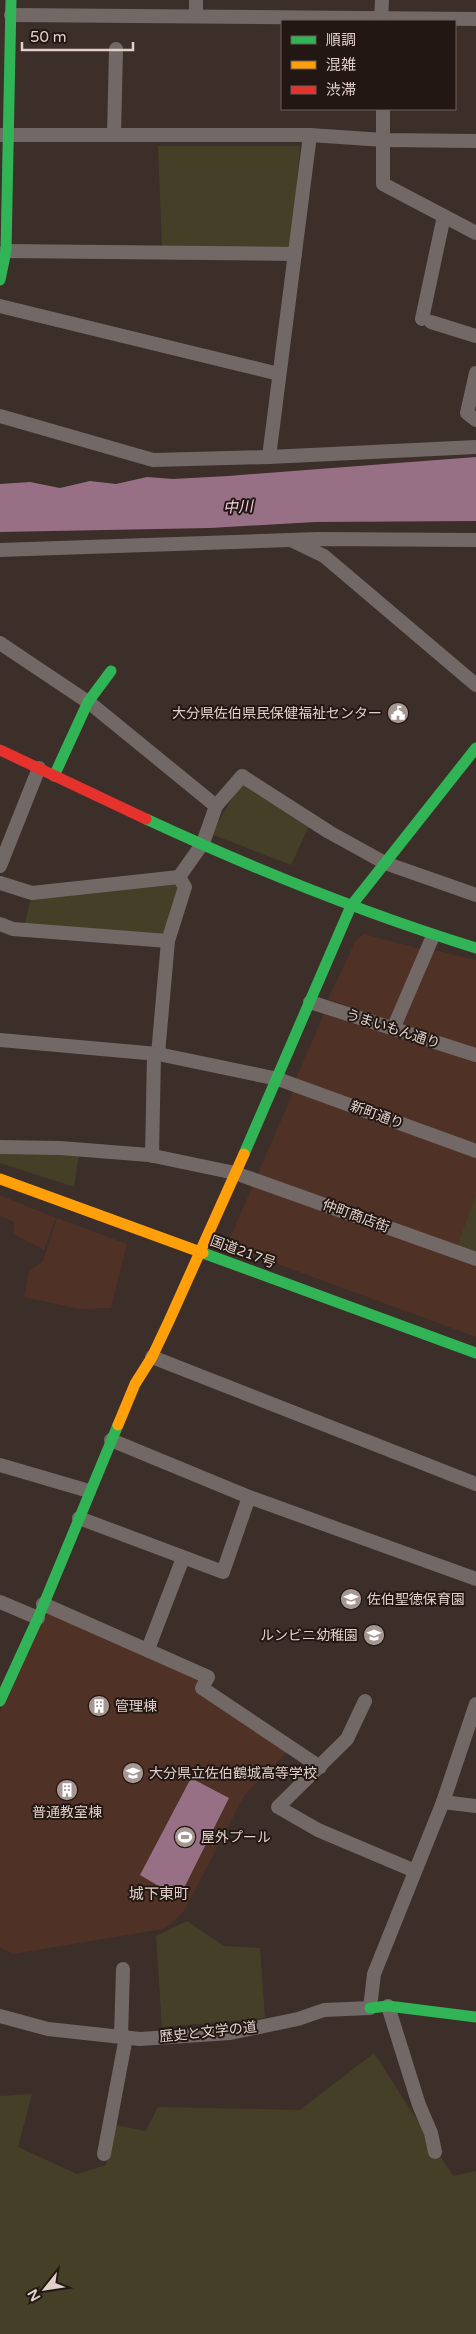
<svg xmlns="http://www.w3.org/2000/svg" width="476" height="2334" viewBox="0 0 476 2334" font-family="'Varela Round','Noto Sans JP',sans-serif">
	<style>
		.built { fill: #4f3126 }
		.green { fill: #463f27 }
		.water { fill: #987085 }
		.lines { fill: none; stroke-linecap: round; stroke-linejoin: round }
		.street { stroke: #726866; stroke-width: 14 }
		.fast { stroke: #30b455; stroke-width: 11 }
		.slow { stroke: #ff9f0a; stroke-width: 11 }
		.jam { stroke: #e5322d; stroke-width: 11 }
		.labels { text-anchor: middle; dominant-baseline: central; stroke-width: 4; stroke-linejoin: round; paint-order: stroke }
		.poi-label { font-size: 14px; fill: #e1d0ca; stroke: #221712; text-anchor: start }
		.street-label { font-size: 14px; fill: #e1d0ca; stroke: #221712 }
		.water-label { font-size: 15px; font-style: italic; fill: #fbd1e7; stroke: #221712 }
		.neighbourhood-label { font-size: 15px; fill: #e1d0ca; stroke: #221712 }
	</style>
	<rect width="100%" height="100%" fill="#3c2e29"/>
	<!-- built -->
	<g class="built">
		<polygon points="364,934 421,949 390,1021 328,999 356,940"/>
		<polygon points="430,949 476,960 476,1053 397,1028"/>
		<polygon points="326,1009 476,1057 476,1150 294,1083"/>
		<polygon points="294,1090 476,1155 476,1337 234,1248 230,1238"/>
		<polygon points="0,1195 56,1218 44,1250 13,1234 14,1222 0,1216"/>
		<polygon points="57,1218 127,1244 111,1308 79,1309 24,1297 29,1271 43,1261"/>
		<polygon points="44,1608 201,1680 289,1750 244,1796 184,1911 172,1923 163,1929 13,1954 0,1948 0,1712"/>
	</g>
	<!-- green -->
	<g class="green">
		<polygon points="158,146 300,146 291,250 162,248"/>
		<polygon points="242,782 310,824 291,865 211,834"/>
		<polygon points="177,881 181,887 165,938 24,926 31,898"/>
		<polygon points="0,1151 79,1154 74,1187 0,1163"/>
		<polygon points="476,1195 476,1254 457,1247"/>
		<polygon points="187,1921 224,1946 260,1948 265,2018 162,2027 156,1936"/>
		<polygon points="374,2053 453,2176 476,2171 476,2334 0,2334 0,2096 32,2094 18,2147 77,2174 106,2165 116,2125 146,2131 158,2107 300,2110"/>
	</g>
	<!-- water -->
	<g class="water">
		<polygon points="476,457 476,521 315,522 210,528 0,532 0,484 30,482 60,488 90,481 116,484 147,477 173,479 228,476"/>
		<polygon points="191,1778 229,1798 179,1898 140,1875"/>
	</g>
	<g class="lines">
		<!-- street -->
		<g class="street">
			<polyline points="11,15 476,19"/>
			<polyline points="196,16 196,0"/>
			<polyline points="381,21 382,0"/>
			<polyline points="383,109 383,184 476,233"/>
			<polyline points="0,135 310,135 384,140 476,141"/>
			<polyline points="114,135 116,49"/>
			<polyline points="6,251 295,254"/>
			<polyline points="0,306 279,374"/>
			<polyline points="422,319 444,216"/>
			<polyline points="431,322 476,336"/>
			<polyline points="476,373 467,413 476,420"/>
			<polyline points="0,416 153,460 269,457 476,447"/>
			<polyline points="269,457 310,135"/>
			<polyline points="293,541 324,556 476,685"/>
			<polyline points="0,550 318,539 476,540"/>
			<polyline points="0,643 91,704 216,806 203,843 179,877 185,887 168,941 158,1054"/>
			<polyline points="216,806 242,776 329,832 385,863 476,895"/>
			<polyline points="0,866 39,768"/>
			<polyline points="0,883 32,893 179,877"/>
			<polyline points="0,924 13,929 168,941"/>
			<polyline points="310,1002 476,1055"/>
			<polyline points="393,1029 433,936"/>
			<polyline points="0,1040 158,1054 278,1079 476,1151"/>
			<polyline points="0,1147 60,1148 149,1155 235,1173 476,1259"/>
			<polyline points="152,1156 154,1054"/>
			<polyline points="152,1357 476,1484"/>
			<polyline points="111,1440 249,1497 476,1579"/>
			<polyline points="0,1465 89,1491"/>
			<polyline points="79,1518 223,1572 249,1497"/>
			<polyline points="0,1602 38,1618"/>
			<polyline points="43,1604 208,1677 202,1688 320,1767"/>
			<polyline points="148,1649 183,1558"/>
			<polyline points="365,1701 347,1739 278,1807 318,1830 415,1871"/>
			<polyline points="443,1802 476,1806"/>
			<polyline points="388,2006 419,2105 431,2133 435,2152"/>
			<polyline points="0,2016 48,2029 140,2039 230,2033 298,2019 324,2010 370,2008 374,1974 443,1802 476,1704"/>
			<polyline points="121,2037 123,1969"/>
			<polyline points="104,2154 126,2037"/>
		</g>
		<!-- fast -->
		<g class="fast">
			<polyline points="0,280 6,251 11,0"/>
			<polyline points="54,776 88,702 111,671"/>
			<path d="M146,819C254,869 363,913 476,948"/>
			<polyline points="244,1154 351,906 476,748"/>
			<polyline points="203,1253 476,1353"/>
			<polyline points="0,1701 38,1618 118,1425"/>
			<polyline points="370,2008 388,2006 476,2017"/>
		</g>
		<!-- slow -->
		<g class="slow">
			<polyline points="0,1179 203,1253"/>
			<polyline points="118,1425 135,1384 152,1357 169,1321 244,1154"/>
		</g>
		<!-- jam -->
		<polyline class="jam" points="0,750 146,819"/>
	</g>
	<!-- icons -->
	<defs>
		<g id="civic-disc" transform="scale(1.125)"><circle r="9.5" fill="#a79792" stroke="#221712"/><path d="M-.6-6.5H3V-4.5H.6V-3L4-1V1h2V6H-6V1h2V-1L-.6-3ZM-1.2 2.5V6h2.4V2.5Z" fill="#fff"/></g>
		<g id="school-disc" transform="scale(1.125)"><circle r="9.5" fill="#a79792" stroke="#221712"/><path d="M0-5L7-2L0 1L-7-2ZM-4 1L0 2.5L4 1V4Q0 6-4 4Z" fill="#fff"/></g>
		<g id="building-disc" transform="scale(1.125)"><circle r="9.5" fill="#a79792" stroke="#221712"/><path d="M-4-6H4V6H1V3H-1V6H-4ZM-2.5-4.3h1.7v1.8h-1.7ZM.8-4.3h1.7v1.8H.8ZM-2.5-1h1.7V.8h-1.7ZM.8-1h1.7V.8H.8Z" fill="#fff"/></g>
		<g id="stadium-disc" transform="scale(1.125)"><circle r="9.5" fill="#a79792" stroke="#221712"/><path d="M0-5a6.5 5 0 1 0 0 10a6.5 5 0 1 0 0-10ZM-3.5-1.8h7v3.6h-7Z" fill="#fff"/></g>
	</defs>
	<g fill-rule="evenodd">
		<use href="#civic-disc" x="398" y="713"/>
		<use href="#school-disc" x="351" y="1599"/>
		<use href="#school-disc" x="374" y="1635"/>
		<use href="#building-disc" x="99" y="1706"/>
		<use href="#school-disc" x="133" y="1773"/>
		<use href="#building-disc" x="67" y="1790"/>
		<use href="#stadium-disc" x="185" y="1837"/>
	</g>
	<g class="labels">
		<!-- poi labels -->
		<g class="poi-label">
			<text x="382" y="713" text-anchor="end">大分県佐伯県民保健福祉センター</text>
			<text x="367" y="1599">佐伯聖徳保育園</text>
			<text x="358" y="1635" text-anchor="end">ルンビニ幼稚園</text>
			<text x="115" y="1706">管理棟</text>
			<text x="149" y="1773">大分県立佐伯鶴城高等学校</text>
			<text x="67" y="1812" text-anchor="middle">普通教室棟</text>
			<text x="201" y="1837">屋外プール</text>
		</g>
		<!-- street labels -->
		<g class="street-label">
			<text transform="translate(393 1029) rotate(18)">うまいもん通り</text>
			<text transform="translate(377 1115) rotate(20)">新町通り</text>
			<text transform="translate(356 1216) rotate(20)">仲町商店街</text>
			<text transform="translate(243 1252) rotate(20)">国道217号</text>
			<text transform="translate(208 2032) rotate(-6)">歴史と文学の道</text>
		</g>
		<!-- water labels -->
		<g class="water-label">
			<text transform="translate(238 507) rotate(-3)">中川</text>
		</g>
		<!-- neighbourhood labels -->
		<g class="neighbourhood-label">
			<text x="159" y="1894">城下東町</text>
		</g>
	</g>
	<!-- legend -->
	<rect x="281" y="20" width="175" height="90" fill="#221712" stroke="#6e615c"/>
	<rect x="291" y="36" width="25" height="8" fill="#30b455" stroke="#6e615c"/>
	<text x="326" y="45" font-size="15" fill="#e1d0ca">順調</text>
	<rect x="291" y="61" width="25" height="8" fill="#ff9f0a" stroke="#6e615c"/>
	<text x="326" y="70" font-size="15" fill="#e1d0ca">混雑</text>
	<rect x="291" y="86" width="25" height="8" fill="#e5322d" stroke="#6e615c"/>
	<text x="326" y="95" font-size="15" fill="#e1d0ca">渋滞</text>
	<!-- north arrow -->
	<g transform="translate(45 2289) rotate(240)" stroke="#221712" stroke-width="4" paint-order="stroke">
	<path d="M0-4L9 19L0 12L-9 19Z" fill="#e1d0ca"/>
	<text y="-8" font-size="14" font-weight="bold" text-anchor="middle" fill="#e1d0ca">N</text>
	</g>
	<!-- scale -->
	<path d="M22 42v8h111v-8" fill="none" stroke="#e1d0ca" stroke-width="2.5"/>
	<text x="30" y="42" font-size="15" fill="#e1d0ca" stroke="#221712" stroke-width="4" paint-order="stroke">50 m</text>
</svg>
